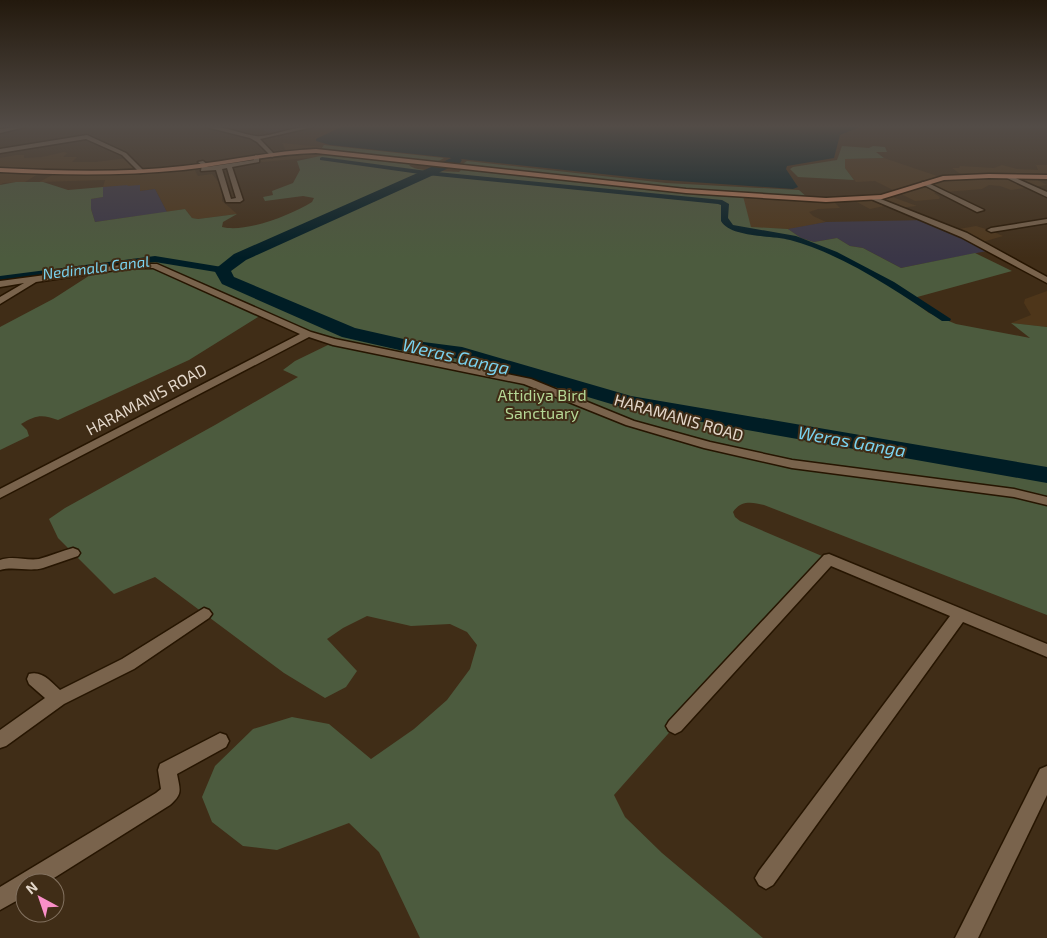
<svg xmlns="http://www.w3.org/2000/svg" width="1047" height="938" viewBox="0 0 1047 938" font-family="'Exo 2',sans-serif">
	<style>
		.built { fill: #4e361a }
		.industrial { fill: #3a3647 }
		.education { fill: #473335 }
		.green { fill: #4c5b3e }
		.water { fill: #001d25 }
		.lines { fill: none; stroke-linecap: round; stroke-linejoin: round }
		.canal { fill: #001d25; fill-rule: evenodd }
		.river { fill: #001d25; fill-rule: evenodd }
		.minor-casing { stroke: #261501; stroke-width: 3 }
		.major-casing { stroke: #261501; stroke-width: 3 }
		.minor { fill: #79634c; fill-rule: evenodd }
		.major { fill: #bd7d5b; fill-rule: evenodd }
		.labels { text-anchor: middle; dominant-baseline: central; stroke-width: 4; stroke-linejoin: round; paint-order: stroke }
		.far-water-label { font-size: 15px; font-style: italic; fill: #7ad3f0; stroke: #402d17 }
		.park-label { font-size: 16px; fill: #b5d795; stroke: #402d17 }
		.street-label { font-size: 16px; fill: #e4d8cb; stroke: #402d17 }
		.water-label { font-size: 18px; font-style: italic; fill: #7ad3f0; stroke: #402d17 }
	</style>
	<rect width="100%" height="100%" fill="#402d17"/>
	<!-- built -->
	<g class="built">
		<polygon points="282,143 321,147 319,151 336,153 319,157 262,162 257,158 287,152"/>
		<polygon points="64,152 67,153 63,157 77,157 72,162 95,162 128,158 142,172 193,167 198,176 212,174 222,186 222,201 237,214 198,219 192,218 185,209 167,212 155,189 139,191 140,186 103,187 105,180 39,182 56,173 43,171 25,182 3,183 0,185 0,158 16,155 24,155 24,158 42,157"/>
		<polygon points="884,158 943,178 963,176 952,168 959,168 960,166 994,168 1002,165 1017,169 1038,170 1036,165 1047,165 1047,177 1032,177 1047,185 1011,190 1000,186 989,185 982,189 934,193 940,197 939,199 915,201 875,181 856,182 845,168 845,159"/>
		<polygon points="887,195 917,206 897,208 889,205 870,209 853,200"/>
		<polygon points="742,196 832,200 840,208 818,209 809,212 813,216 826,222 791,229 751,228"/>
		<polygon points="976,226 989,230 1003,236 979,243 953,230"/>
		<polygon points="1047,291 1047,327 1011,323 1031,315 1024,303 1025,299"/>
	</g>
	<!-- industrial -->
	<g class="industrial">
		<polygon points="128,185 127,186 140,185 140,191 155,189 167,212 95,222 91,209 91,199 103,197 103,187"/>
		<polygon points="928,220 992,250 901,268 863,248 850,246 837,238 814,242 801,238 788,229 826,222"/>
	</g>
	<!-- education -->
	<polygon class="education" points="210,127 309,127 274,134 253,127 232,131"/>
	<!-- green -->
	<g class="green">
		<path d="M324,145L444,158C432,166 421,160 409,165C415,172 448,171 459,172L461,170L455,169L467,161L666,183L799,190L809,199L743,196L751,227L788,229L801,238L814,242L837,238L850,246L863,248L901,268L975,253L1012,271L910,299L929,313L956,324L1030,338L1011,323L1047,327V615L764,505C752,502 741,500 733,512L735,517L740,521L829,559L675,726L614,795L625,817L662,853L763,938H420L379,852L349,823L277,850L243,846L212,822L202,797L215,766L253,729L292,717L329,724L371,759L414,729L447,700L470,669L477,645L467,632L450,624L411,626L367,616L343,628L327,639L357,671L346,687L325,698L284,673L155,577L114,594L58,538L49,519L65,508L215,425L298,377L283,370L295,361L332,343L263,314L189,360L58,420C42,414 36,415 21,424L27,430L29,436L0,450V327L53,299L98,270L0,284V185L16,182H43L68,190L103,187V197L91,199V209L95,222L185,209L192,218L198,219L237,214L223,222L222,227C246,233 291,215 312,202L314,198L303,196L265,201L263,197L273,195L272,191L293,183L300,170L297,161L334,153L319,152Z"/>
		<polygon points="842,146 869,148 873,146 885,147 887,152 876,152 884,158 845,159 845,168 854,180 798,177 790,169 793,167 837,160"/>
	</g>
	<!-- water -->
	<polygon class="water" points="341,127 860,127 840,135 834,158 787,166 786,169 798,187 793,189 649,179 330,145 316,141 316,139"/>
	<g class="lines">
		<!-- canal -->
		<g class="canal">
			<path d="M322,157L427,171L722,200L729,204L728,218L733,225L796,236L837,252L894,282L951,319L950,321H942C894,290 845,255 790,240C772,235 731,238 721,221V205L718,204L427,175L320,160V158Z"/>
			<polygon points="155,256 222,267 227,270 222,273 155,262 0,282 0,276"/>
		</g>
		<!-- river -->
		<polygon class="river" points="456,156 462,160 460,163 246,260 231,271 234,277 355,328 408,340 462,347 631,396 1047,467 1047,483 628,409 460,359 408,352 342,337 222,284 214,270 234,254"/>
		<!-- minor casing -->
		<g class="minor-casing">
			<g id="minor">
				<polygon points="15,127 25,127 0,133 0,129"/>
				<path d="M206,127C225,125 239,134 256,136C269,138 295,125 313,127L260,139L275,155L272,157L257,142L250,138Z"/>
				<polygon points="87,135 126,153 145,172 140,173 122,155 86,139 0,153 0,149"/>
				<path d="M256,155L259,157V162L232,167L243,200L240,202H226L216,170L201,171L202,165L198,162L203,161L208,165L207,167L254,160L253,157ZM227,168L236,198L231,199L222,169Z"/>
				<polygon points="1005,175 1009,175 1047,192 1047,197 1005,177"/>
				<polygon points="922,182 926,182 984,210 977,212 922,184"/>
				<polygon points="873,196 967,233 1047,277 1047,283 961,237 871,199 870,198"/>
				<polygon points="1047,219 1047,223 991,232 987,230 991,228"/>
				<polygon points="129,264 157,264 311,332 335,339 531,379 634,421 710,442 792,460 1014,489 1047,497 1047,505 1014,497 792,468 704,448 626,425 524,384 333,345 309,337 0,498 0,489 300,334 153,268 129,268 36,282 0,304 0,297 24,283 0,287 0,281"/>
				<path d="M73,548L78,550L80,553L78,556L43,568C29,572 14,566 0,570V560C13,555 26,561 39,559C50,556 62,551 73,548Z"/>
				<polygon points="829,554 1047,644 1047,657 963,622 773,885 766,889 759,885 755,878 759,871 950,616 831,566 681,731 675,734 669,731 666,726 669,721 824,555"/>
				<path d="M204,608L209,610L212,614L209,618L134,669L64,704L6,746L0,748V730L45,698L29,684L27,679L29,674C42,670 51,682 60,690L122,659Z"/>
				<path d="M220,733L226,735L229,741L226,747L177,774C180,790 183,794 170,805L46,883H25V896L0,910V887L156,793L161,789L158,770L160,764Z"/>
				<polygon points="1047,766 1047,795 978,938 955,938 1040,769"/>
			</g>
		</g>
		<!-- major casing -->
		<g class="major-casing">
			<path id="major" d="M316,149L686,189L826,198L881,195L943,176L989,174L1047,175V179L989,178L944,180L882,199L826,202L686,193L316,153C271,154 228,165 183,170C122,176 61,175 0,172V168C61,171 122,173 183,166C228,161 271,151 316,149Z"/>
		</g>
		<!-- minor -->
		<use href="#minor" class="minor"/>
		<!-- major -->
		<use href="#major" class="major"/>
	</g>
	<!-- sky -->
	<linearGradient id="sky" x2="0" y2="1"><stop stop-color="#23190d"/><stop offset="0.49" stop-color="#534c47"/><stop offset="1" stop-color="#534c47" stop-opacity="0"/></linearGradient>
	<rect width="1047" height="258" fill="url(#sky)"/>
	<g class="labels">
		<!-- far-water labels -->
		<g class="far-water-label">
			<text transform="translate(96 267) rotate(-7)">Nedimala Canal</text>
		</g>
		<!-- park labels -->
		<g class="park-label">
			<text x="542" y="394">Attidiya Bird<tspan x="542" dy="18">Sanctuary</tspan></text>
		</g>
		<!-- street labels -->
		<g class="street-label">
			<text transform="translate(146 399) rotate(-28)">HARAMANIS ROAD</text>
			<text transform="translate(679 417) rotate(16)">HARAMANIS ROAD</text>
		</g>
		<!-- water labels -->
		<g class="water-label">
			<text transform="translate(456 356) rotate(13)">Weras Ganga</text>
			<text transform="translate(852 441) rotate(10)">Weras Ganga</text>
		</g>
	</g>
	<!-- north arrow -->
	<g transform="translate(40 898) rotate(320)"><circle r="24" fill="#402d17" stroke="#82715f"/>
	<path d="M0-4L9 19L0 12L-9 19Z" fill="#fa8fc8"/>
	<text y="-8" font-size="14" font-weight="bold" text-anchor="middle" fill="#e4d8cb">N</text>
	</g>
</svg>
